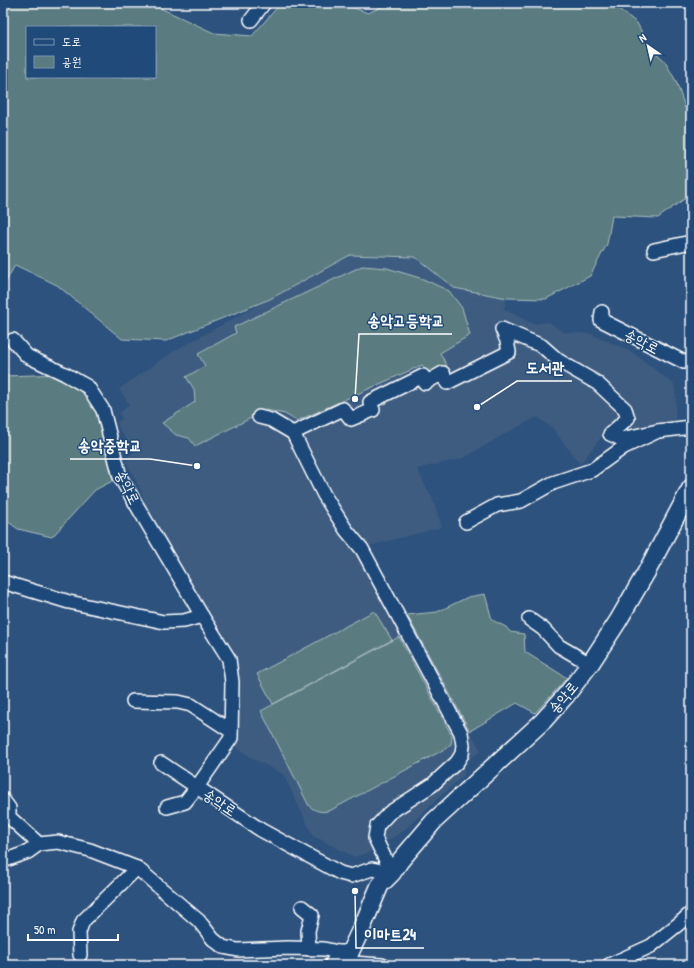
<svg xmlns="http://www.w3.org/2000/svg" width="694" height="968" viewBox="0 0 694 968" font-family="'Patrick Hand','Poor Story',sans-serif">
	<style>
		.built { fill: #3e5b80 }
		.green { fill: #5a7c80; stroke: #acbec0; fill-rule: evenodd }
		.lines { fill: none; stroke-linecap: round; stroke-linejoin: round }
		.minor-casing { stroke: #fff; stroke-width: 16 }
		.major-casing { stroke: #fff; stroke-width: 20 }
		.minor { stroke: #1f4a7a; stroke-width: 13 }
		.major { stroke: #1f4a7a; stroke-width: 17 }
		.labels { text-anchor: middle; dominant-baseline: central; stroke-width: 3; stroke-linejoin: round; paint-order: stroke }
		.street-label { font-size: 15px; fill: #fff; stroke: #1f4a7a }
		.leader { fill: none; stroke: #fff; stroke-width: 1.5 }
		.callout-dot { fill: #fff; stroke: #1f4a7a; stroke-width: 1.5 }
		.callout-label { font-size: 16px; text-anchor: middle; font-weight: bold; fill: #fff; stroke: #1f4a7a; stroke-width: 3; stroke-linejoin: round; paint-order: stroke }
	</style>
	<rect width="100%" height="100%" fill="#2d527d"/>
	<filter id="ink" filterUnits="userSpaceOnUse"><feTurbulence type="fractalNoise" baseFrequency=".025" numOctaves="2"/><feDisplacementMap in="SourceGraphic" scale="8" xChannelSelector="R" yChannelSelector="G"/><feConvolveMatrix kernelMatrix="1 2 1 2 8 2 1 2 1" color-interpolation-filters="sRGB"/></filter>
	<g filter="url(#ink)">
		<!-- built -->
		<polygon class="built" points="350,255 415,257 454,288 507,298 504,309 533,324 549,322 563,332 591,334 632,352 674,384 676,398 675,421 618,446 604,434 580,464 552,428 537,417 503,435 464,458 417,469 433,500 442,527 369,546 481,751 463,764 464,775 402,832 368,853 354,857 313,836 283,774 253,759 232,744 234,658 145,505 141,491 125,459 134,452 116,423 122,418 119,414 129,404 119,389 174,351"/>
		<!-- green -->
		<g class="green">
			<path d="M3,3H164L158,7L214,33L252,36L281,3H341L368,13L390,3H611L637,23L650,48L664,60L676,81L691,125V194L658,218L612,216L607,244L590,276L546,299L507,298L454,288L415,257L350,255L270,299L166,341L122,339L57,285L15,265L3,287ZM27,27H155V77H27Z"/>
			<polygon points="362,266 387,268 423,279 449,291 462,308 470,335 440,353 447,366 429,375 422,365 297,421 285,414 267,410 195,446 189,438 176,435 162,423 195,402 194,389 186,377 205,366 198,354 236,333 234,327"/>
			<polygon points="65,374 96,400 120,477 95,490 52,537 18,529 3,518 3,376"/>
			<polygon points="485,594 492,620 506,627 510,632 524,634 525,652 567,678 535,713 517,703 470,731 407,615 437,612 468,597"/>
			<polygon points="374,611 392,640 273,704 257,674"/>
			<path d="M399,637L452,736L451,744L445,749L331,810C322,813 317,812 309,806L261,711Z"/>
		</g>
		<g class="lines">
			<!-- minor casing -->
			<g class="minor-casing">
				<g id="minor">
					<polyline points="251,20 264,3"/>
					<polyline points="654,250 691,242"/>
					<polyline points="602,312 601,320 684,362 691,361"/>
					<polyline points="13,340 27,356 65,374 88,387 103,410 120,477 202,616 229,659 232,682 231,738 197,787 185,802 167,807"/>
					<polyline points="259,417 271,420 293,433 324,495 346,530 362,549 461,733 463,745 462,754 457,762 432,785 389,813 377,826 375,838 392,873"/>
					<polyline points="293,433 343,409 351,419 373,410 370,402 423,376 425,383 443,373 447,383 509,352 507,341 502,329 542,346 559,361 597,383 625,409 628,418 610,434 621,439 658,431"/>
					<polyline points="466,522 497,505 521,501 553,483 592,470 624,447 658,431 691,427"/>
					<polyline points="3,582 69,602 164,622 184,621 202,616"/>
					<polyline points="529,619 543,629 559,646 590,664"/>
					<polyline points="133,701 178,702 191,705 231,731"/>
					<polyline points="161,763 261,830 340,873 351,876 372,869 392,873"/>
					<polyline points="3,800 9,808 9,817 39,844 58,842 90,850 137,868 199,921 213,939 223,947 238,950 288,948 324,949 338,952"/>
					<polyline points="3,861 28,852 39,844"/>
					<polyline points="302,907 312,915 308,931 309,949"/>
					<polyline points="80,955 79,932 83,921 137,868"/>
					<polyline points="352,963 382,965"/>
					<polyline points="331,965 338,952 346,952"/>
					<polyline points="609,965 651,946 681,922 691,913"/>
				</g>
			</g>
			<!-- major casing -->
			<g class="major-casing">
				<polyline id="major" points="344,965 363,925 380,885 392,873 400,861 434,821 543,721 567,694 590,664 618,621 647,571 691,488"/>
			</g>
			<!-- minor -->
			<use href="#minor" class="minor"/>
			<!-- major -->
			<use href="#major" class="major"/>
		</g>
	</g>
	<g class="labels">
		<!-- street labels -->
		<g class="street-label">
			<text transform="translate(642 341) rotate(27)">송악로</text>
			<text transform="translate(128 487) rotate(64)">송악로</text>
			<text transform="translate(563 697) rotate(-50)">송악로</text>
			<text transform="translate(220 802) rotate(34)">송악로</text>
		</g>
	</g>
	<!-- callouts -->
	<path class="leader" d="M355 399L359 334H452M477 407L517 381H572M197 466L150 459H70M355 891L356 948H424"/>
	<g class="callout-dot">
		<circle cx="355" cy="399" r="4"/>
		<circle cx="477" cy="407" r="4"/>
		<circle cx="197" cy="466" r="4"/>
		<circle cx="355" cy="891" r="4"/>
	</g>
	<g class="callout-label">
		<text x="406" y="326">송악고등학교</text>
		<text x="545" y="373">도서관</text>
		<text x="110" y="451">송악중학교</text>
		<text x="390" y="940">이마트24</text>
	</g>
	<!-- margin -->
	<rect width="694" height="968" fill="none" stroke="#1f4a7a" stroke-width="16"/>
	<rect x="8" y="8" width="678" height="952" fill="none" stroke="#fff" stroke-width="1.5" filter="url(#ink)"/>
	<!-- legend -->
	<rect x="26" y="26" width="130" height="52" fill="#1f4a7a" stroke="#7992af"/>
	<rect x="34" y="39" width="20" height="6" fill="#1f4a7a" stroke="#7992af"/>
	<text x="62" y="46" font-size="12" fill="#ffffff">도로</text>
	<rect x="34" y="56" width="20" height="12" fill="#5a7c80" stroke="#7992af"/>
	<text x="62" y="66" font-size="12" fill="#ffffff">공원</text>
	<!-- north arrow -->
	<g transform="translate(648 46) rotate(326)" stroke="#1f4a7a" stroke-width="3" paint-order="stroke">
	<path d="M0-3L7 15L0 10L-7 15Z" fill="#ffffff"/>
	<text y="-6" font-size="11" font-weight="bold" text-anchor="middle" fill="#ffffff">N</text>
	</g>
	<!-- scale -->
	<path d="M28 934v6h90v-6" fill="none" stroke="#ffffff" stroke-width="2"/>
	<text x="34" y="934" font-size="12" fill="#ffffff" stroke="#1f4a7a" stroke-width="3" paint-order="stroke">50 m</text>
</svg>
